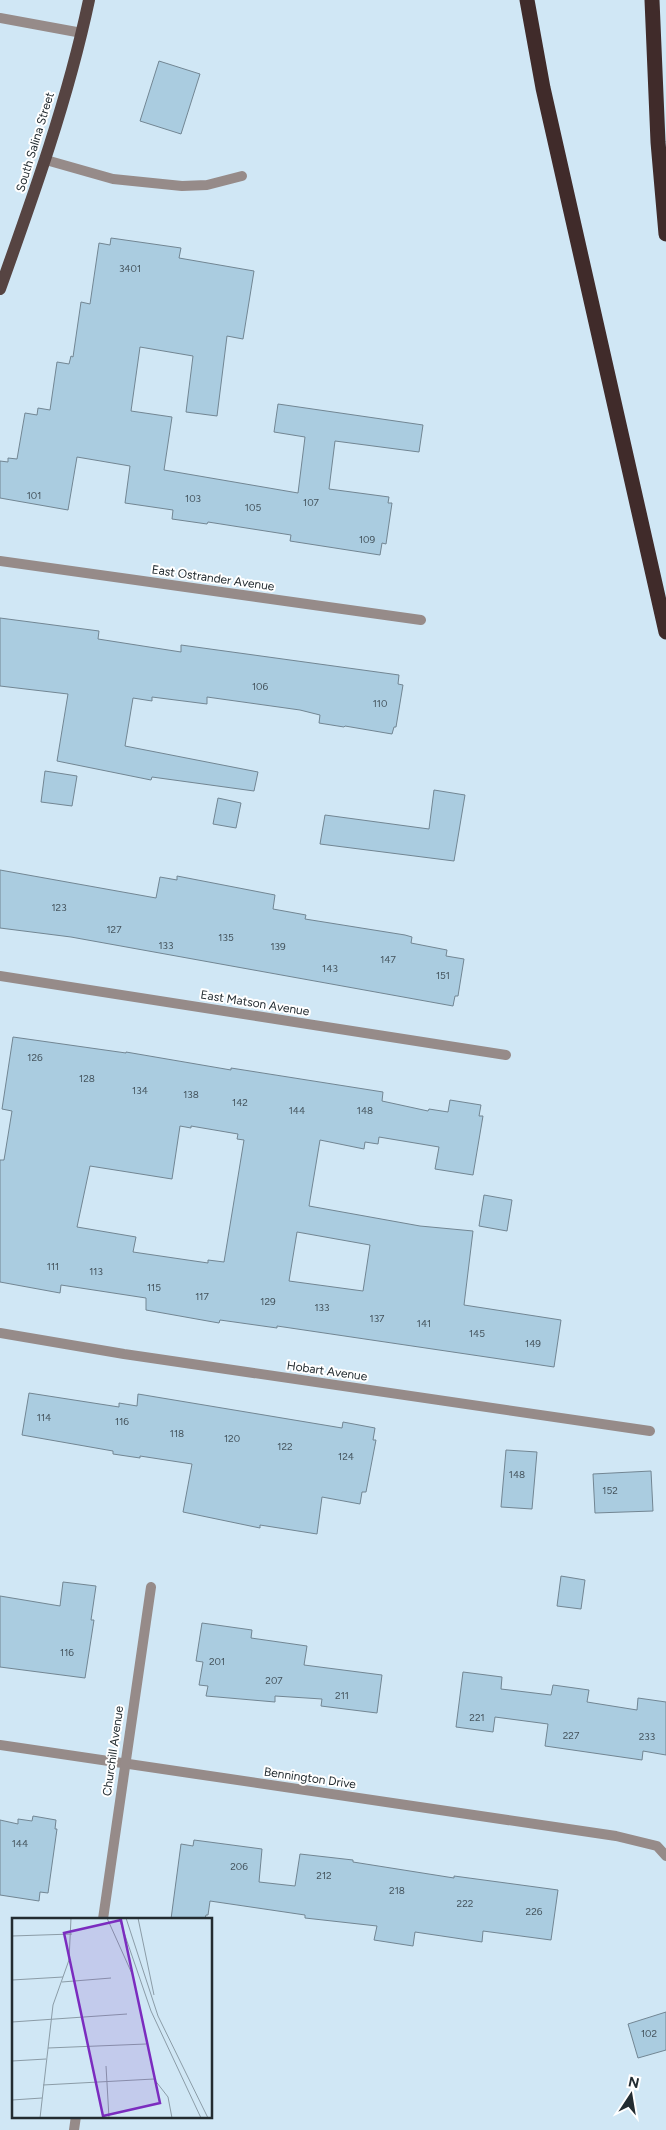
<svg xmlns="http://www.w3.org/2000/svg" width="666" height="2130" viewBox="0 0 666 2130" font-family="Figtree,sans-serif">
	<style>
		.building { fill: #aacce0; stroke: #728693; fill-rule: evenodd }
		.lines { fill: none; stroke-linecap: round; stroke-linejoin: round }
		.service { stroke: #968b89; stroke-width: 10 }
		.minor { stroke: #968b89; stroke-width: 10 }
		.primary { stroke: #564442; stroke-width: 12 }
		.motorway { stroke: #402b2a; stroke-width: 15 }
		.labels { text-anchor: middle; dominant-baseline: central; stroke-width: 4; stroke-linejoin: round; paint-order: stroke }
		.number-label { font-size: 10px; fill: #45545d }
		.street-label { font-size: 12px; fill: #232c31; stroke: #fff }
		.inset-road { fill: none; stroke: #8b9ca7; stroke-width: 1 }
		.view { fill: #7b2cbf; fill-opacity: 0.15; stroke: #7b2cbf; stroke-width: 2.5 }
		.inset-edge { fill: none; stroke: #232c31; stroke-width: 2.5 }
	</style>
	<rect width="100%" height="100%" fill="#d0e7f5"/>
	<!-- building -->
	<g class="building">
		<polygon points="159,61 200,74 181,134 140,121"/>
		<polygon points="111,238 181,248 179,258 254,271 243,339 227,336 217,416 186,412 193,356 140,347 131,411 172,417 164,470 298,493 305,437 274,432 278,404 423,425 419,452 335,441 329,489 389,497 388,503 392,503 386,544 382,543 380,555 290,541 291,535 208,522 207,524 172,519 173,510 125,503 130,466 77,457 68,510 0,498 0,461 8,462 8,458 17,459 25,413 37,415 38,408 50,410 57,362 69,364 71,356 73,357 81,302 90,304 99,243 110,245"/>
		<polygon points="0,618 99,631 98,639 181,652 181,645 399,675 398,684 403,685 396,727 394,727 392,734 345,726 344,727 319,723 320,715 300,710 207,697 207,704 152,697 152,701 133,698 125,746 258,772 254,791 152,777 151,780 57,761 68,694 0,686"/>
		<polygon points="45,771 77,776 72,806 41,802"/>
		<polygon points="434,790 465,795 454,861 320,844 325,815 429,829"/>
		<polygon points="218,798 241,803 236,828 213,824"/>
		<polygon points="0,870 156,898 160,877 177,880 177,876 275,895 273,909 306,915 305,919 405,935 412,937 411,943 447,950 446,956 464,959 458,996 455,996 453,1006 71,937 0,928"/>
		<path d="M13,1037L126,1053V1052L231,1070V1068L383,1092L382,1101L428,1111L429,1109L448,1112L450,1100L481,1105L479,1116H483L473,1175L435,1169L439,1147L379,1137L378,1144L365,1142L364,1149L320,1140L309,1206L420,1226L473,1231L464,1305L561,1320L554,1367L277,1326V1328L220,1320L219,1323L146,1310V1298L61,1285L60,1293L0,1282V1160H4L12,1111L2,1109ZM180,1126L191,1128V1126L238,1134L237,1139L244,1140L224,1262L208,1260V1263L133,1252L136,1237L77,1227L90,1166L172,1179ZM297,1232L370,1245L363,1291L289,1281Z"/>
		<polygon points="484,1195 512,1200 507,1231 479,1226"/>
		<polygon points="29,1393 119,1407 119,1403 137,1406 138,1394 342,1428 343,1422 375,1428 373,1440 376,1440 366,1492 362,1492 360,1504 322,1497 317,1534 260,1525 260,1528 183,1512 192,1464 140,1456 140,1458 113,1454 113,1451 22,1435"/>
		<polygon points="506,1450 537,1452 532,1509 501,1507"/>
		<polygon points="651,1471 653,1511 595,1513 593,1474"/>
		<polygon points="561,1576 585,1580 581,1609 557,1606"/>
		<polygon points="63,1582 96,1586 91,1620 94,1620 85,1678 0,1667 0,1596 60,1606"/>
		<polygon points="202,1623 252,1630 251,1638 307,1646 304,1665 382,1675 377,1713 321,1706 322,1699 275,1696 275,1702 206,1696 208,1686 199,1685 203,1662 196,1661"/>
		<polygon points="463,1672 502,1677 501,1689 551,1695 553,1685 589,1690 587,1702 637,1710 638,1698 666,1702 666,1755 643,1751 642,1760 545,1746 548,1724 495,1717 493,1732 456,1727"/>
		<polygon points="33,1816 56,1820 55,1829 57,1829 48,1893 40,1892 39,1901 0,1895 0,1820 18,1824 18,1819 32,1821"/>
		<polygon points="194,1840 262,1849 259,1882 295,1886 300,1854 353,1860 353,1862 454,1878 454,1876 558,1890 551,1940 483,1931 482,1942 415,1932 413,1946 374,1940 377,1926 305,1918 305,1915 210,1901 208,1915 206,1915 205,1919 171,1919 181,1844 193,1846"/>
		<polygon points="666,2012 666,2050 638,2058 628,2024"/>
	</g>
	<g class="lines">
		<!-- service -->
		<polyline class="service" points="46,160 113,179 182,186 207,185 242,176"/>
		<!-- minor -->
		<g class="minor">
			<polyline points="0,18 82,33"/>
			<polyline points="0,561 421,620"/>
			<polyline points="0,976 506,1055"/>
			<polyline points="0,1333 124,1354 650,1431"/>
			<polyline points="0,1745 616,1836 657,1846 666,1856"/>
			<polyline points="103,1919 151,1587"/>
			<polyline points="74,2130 76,2116"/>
		</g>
		<!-- primary -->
		<path class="primary" d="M0,289C34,194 68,99 89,0"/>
		<!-- motorway -->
		<g class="motorway">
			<polyline points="527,0 543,88 666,632"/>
			<polyline points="652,0 658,142 666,234"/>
		</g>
	</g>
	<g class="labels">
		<!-- number labels -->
		<g class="number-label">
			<text x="130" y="268">3401</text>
			<text x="34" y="495">101</text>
			<text x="193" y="498">103</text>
			<text x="311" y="502">107</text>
			<text x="253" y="507">105</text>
			<text x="367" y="539">109</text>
			<text x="260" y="686">106</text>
			<text x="380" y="703">110</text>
			<text x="59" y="907">123</text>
			<text x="114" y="929">127</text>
			<text x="226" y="937">135</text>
			<text x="166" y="945">133</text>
			<text x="278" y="946">139</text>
			<text x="388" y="959">147</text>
			<text x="330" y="968">143</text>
			<text x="443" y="975">151</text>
			<text x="35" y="1057">126</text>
			<text x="87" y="1078">128</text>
			<text x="140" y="1090">134</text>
			<text x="191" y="1094">138</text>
			<text x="240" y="1102">142</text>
			<text x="297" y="1110">144</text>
			<text x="365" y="1110">148</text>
			<text x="53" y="1266">111</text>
			<text x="96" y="1271">113</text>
			<text x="154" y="1287">115</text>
			<text x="202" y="1296">117</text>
			<text x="268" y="1301">129</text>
			<text x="322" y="1307">133</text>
			<text x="377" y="1318">137</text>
			<text x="424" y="1323">141</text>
			<text x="477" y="1333">145</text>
			<text x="533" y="1343">149</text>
			<text x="44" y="1417">114</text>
			<text x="122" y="1421">116</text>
			<text x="177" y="1433">118</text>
			<text x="232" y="1438">120</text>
			<text x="285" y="1446">122</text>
			<text x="346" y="1456">124</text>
			<text x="517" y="1474">148</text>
			<text x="610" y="1490">152</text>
			<text x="67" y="1652">116</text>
			<text x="217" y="1661">201</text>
			<text x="274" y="1680">207</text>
			<text x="342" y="1695">211</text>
			<text x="477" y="1717">221</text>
			<text x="571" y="1735">227</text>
			<text x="647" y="1736">233</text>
			<text x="20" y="1843">144</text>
			<text x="239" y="1866">206</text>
			<text x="324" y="1875">212</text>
			<text x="397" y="1890">218</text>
			<text x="465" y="1903">222</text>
			<text x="534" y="1911">226</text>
			<text x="649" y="2033">102</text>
		</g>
		<!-- street labels -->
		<g class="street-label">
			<text transform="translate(35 142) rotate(-73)">South Salina Street</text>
			<text transform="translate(213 578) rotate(8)">East Ostrander Avenue</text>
			<text transform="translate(255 1003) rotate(9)">East Matson Avenue</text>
			<text transform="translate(327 1371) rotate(8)">Hobart Avenue</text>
			<text transform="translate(113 1751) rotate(-82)">Churchill Avenue</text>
			<text transform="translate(310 1778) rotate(8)">Bennington Drive</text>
		</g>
	</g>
	<!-- overview -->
	<g transform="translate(12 1918)">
		<rect width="200" height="200" fill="#d0e7f5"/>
		<path class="inset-road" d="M95,0L121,58M107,0L139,93L189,200M114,0L146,98L196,200M126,0L142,77M0,18L60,16M0,62L51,59M50,64L99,60M0,104L115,96M36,130L134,126M0,143L34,141M94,148L97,200M31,167L142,161L156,179L160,200M0,182L30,180M28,200L41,87L57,42L59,0"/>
		<path class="view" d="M109,2L148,185L91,198L52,15Z"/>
		<rect width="200" height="200" class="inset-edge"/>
	</g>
	<!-- north arrow -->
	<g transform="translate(631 2095) rotate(12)" stroke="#ffffff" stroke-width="4" paint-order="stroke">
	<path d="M0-4L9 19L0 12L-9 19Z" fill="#232c31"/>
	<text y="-8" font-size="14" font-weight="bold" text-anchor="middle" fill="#232c31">N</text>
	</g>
</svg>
